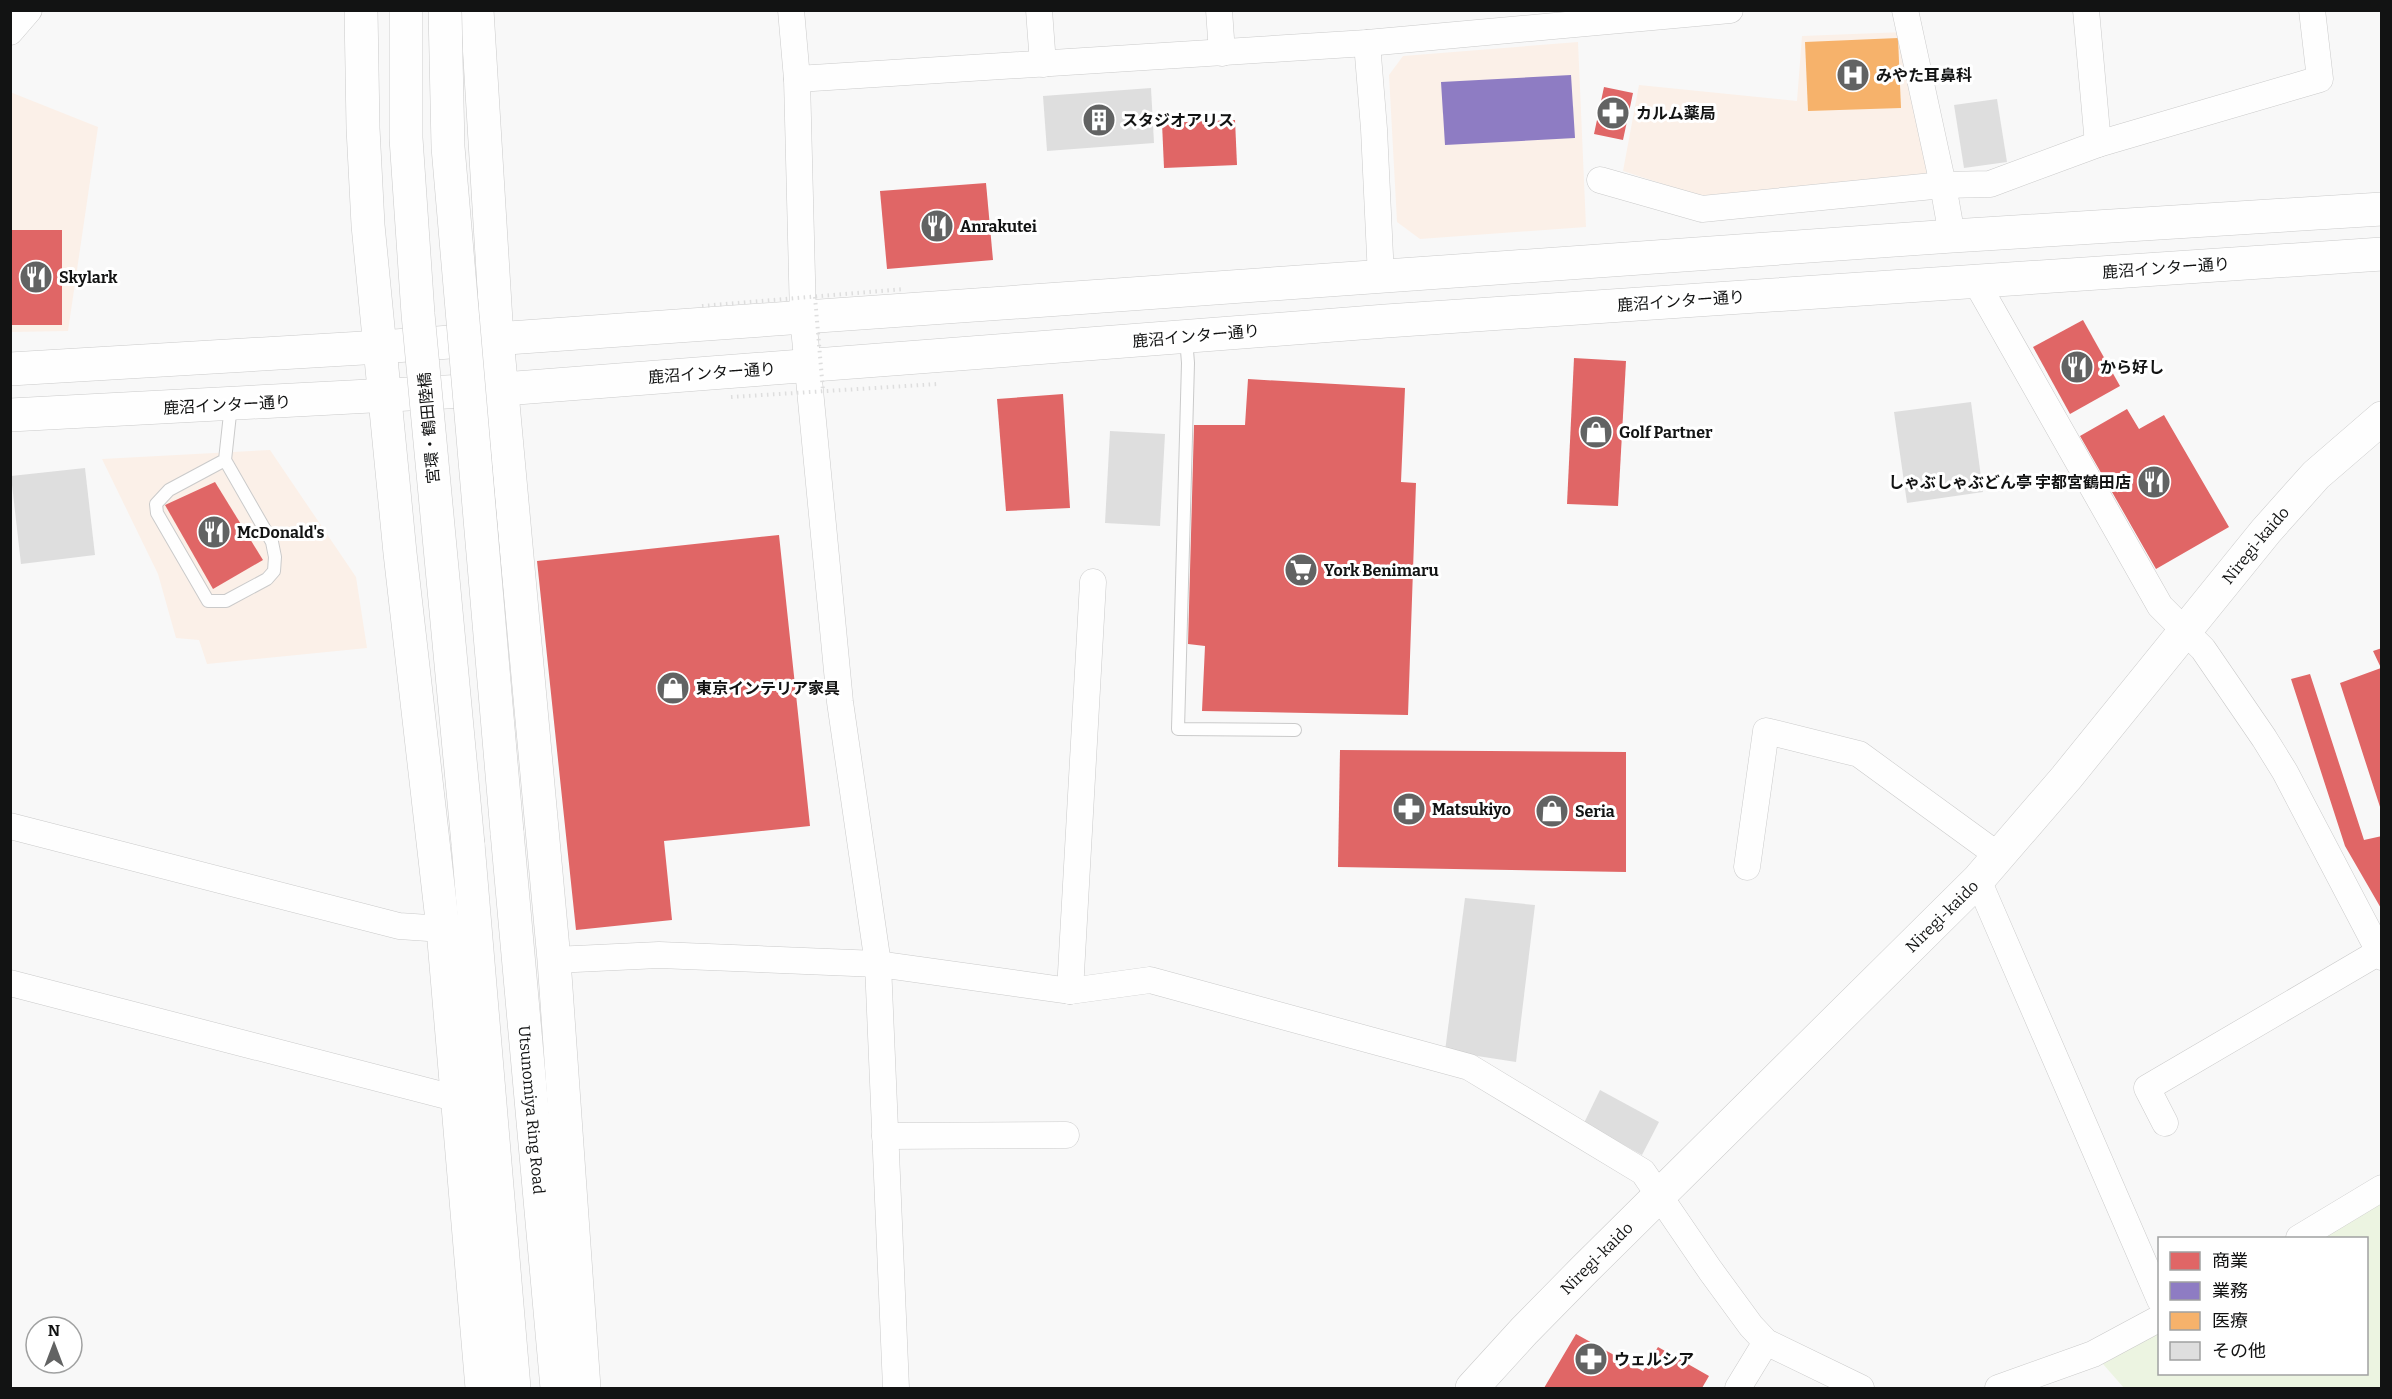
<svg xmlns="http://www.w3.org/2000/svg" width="2392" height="1399" viewBox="0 0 2392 1399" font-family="Bitter,'Noto Sans JP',serif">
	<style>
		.commercial { fill: #fbf0e8 }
		.green { fill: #ecf4e1 }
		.shops { fill: #e06666 }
		.offices { fill: #8e7cc3 }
		.health { fill: #f6b26b }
		.building { fill: #dedede }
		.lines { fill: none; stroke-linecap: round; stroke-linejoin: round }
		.lane-casing { stroke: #cacaca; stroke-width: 14 }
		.street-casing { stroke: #cacaca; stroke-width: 27 }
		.secondary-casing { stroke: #cacaca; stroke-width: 34 }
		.primary-casing { stroke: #cacaca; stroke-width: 34 }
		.lane { stroke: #fefefe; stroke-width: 12 }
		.street { stroke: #fefefe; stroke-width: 26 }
		.secondary { stroke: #fefefe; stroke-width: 33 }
		.primary { stroke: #fefefe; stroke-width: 33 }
		.primary-bridge-casing { stroke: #cacaca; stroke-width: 34; stroke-linecap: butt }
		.path-bridge { stroke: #dedede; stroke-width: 4; stroke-dasharray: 1.5 4.5; stroke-linecap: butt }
		.primary-bridge { stroke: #fefefe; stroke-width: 33 }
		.labels { text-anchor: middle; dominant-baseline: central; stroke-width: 6; stroke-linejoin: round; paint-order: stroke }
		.poi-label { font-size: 16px; font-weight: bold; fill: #121313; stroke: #fff; text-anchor: start }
		.street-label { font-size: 16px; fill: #121313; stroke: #fff }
	</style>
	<rect width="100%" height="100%" fill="#f8f8f8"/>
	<!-- commercial -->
	<g class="commercial">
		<polygon points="1904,32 1932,173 1700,196 1623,171 1639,85 1797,101 1802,36"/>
		<polygon points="1578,42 1586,227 1420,239 1397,222 1389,75 1403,56"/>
		<polygon points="10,92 98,127 68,331 11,332"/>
		<polygon points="270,450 356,577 367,648 207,664 199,640 176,638 158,574 102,459"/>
	</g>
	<!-- green -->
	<polygon class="green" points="2381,1197 2381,1388 2124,1388 2103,1364 2159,1331 2160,1374 2366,1374 2366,1238 2313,1238"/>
	<!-- shops -->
	<g class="shops">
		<polygon points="1604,87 1633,93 1623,140 1594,134"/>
		<polygon points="1235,120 1237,165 1164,168 1162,123"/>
		<polygon points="986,183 993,260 887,269 880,191"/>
		<rect x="10" y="230" width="52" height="95"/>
		<polygon points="2083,320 2120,386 2070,414 2033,347"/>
		<polygon points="1574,358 1626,361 1618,506 1567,504"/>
		<polygon points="1248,379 1405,388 1401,482 1416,483 1408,715 1202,711 1205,646 1188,644 1194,425 1245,425"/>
		<polygon points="1063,394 1070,508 1006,511 997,399"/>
		<polygon points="2127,409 2139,429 2164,415 2229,527 2156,569 2080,436"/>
		<polygon points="215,482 263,560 213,589 165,505"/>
		<polygon points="779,535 810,826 664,841 672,920 576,930 537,561"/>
		<polygon points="2382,648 2382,810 2381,810 2340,683 2381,668 2373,651"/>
		<polygon points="2310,674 2364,840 2382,836 2382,910 2345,846 2291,679"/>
		<polygon points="1340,750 1626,752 1626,872 1338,867"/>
		<polygon points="1576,1334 1643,1371 1658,1347 1709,1376 1702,1388 1544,1388"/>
	</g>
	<!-- offices -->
	<polygon class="offices" points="1571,75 1575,138 1445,145 1441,82"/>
	<!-- health -->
	<polygon class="health" points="1898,38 1901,108 1808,111 1805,42"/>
	<!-- building -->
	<g class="building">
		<polygon points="1151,88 1154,143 1047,151 1043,96"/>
		<polygon points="1997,99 2007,162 1964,168 1954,105"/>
		<polygon points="1971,402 1983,492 1907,503 1894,412"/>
		<polygon points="1110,431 1165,434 1160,526 1105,523"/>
		<polygon points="85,468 95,555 21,564 11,476"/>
		<polygon points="1465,898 1535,905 1516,1062 1445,1051"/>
		<polygon points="1600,1090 1659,1122 1642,1155 1584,1123"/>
	</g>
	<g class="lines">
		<!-- lane casing -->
		<g class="lane-casing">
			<g id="lane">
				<polyline points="1186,338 1188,363 1178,729 1295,730"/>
				<polyline points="225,460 169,490 156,504 157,513 208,601 226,601 267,579 274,571 275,557 272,542 225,460 231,405"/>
			</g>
		</g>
		<!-- street casing -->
		<g class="street-casing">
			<g id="street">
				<polyline points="791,10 797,79 803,317 840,702 878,964 896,1388"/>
				<polyline points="1039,10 1043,64"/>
				<polyline points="1219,10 1222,53"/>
				<polyline points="1905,10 1943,185 1952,236"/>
				<polyline points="2086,10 2098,144"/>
				<polyline points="10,32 29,10"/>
				<polyline points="1367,43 1374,129 1381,277"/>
				<polyline points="797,79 1367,43 1730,10"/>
				<polyline points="1600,180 1702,209 1943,185 1990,184 2098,144 2320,79 2312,10"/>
				<polyline points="1975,280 2160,606 2203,649 2264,738 2285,772 2382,957"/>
				<polyline points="10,826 399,926 443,929"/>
				<polyline points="1747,867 1766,731 1859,754 1999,856"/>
				<polyline points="1978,880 2160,1300"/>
				<polyline points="554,960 659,955 878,964 1070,991 1150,980 1469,1067 1643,1172 1710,1270 1751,1326 1766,1342 1861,1388"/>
				<polyline points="10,983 458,1099"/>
				<polyline points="1070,991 1093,582"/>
				<polyline points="2165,1123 2147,1088 2379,952"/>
				<polyline points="885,1136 1066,1135"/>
				<polyline points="2299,1238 2382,1188"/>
				<polyline points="1738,1388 1766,1342"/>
				<polyline points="1998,1388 2093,1354 2160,1318"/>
			</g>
		</g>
		<!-- secondary casing -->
		<g class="secondary-casing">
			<g id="secondary">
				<path id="s1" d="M1472,1388L1524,1331L1584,1270L1978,880L2066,778L2266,531L2316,475L2382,418"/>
			</g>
		</g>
		<!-- primary casing -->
		<g class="primary-casing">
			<g id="primary">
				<polyline points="361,10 363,128 368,225 400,553 443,929 482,1388"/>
				<polyline points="477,10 497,338 554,960 584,1388"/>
				<polyline points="10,369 380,347 1952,236 2382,209"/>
				<polyline points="10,415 503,389 1386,321 2382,254"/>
				<path id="s2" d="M507,832L557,1388"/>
				<polyline points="468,844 514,1388"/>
			</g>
		</g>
		<!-- lane -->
		<use href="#lane" class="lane"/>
		<!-- street -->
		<use href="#street" class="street"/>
		<!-- secondary -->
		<use href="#secondary" class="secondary"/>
		<!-- primary -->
		<use href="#primary" class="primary"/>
		<!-- primary-bridge casing -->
		<g class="primary-bridge-casing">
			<g id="primary-bridge">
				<polyline points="406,10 406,138 418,314 468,844"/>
				<polyline points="445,10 448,147 507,832"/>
			</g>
		</g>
		<!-- path-bridge -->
		<g class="path-bridge">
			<polyline points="815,297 823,391"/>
			<polyline points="702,306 904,289"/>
			<polyline points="731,397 938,384"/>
		</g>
		<!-- primary-bridge -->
		<use href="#primary-bridge" class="primary-bridge"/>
	</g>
	<!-- icons -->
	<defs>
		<g id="hospital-disc" transform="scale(1.725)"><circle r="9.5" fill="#626363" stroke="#fff"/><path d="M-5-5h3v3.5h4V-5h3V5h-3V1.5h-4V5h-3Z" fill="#fff"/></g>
		<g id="pharmacy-disc" transform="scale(1.725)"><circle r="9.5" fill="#626363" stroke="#fff"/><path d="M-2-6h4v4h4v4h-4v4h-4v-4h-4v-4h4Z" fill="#fff"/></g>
		<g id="building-disc" transform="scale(1.725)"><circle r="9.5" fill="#626363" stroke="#fff"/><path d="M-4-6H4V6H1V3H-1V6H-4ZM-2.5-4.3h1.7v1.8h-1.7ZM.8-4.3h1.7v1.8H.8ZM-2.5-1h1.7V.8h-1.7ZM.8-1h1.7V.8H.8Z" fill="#fff"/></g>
		<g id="restaurant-disc" transform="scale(1.725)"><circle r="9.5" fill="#626363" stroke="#fff"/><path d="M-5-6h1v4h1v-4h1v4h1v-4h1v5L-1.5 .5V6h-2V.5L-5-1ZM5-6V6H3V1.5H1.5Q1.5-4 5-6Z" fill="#fff"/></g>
		<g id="shop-disc" transform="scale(1.725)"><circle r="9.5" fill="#626363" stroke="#fff"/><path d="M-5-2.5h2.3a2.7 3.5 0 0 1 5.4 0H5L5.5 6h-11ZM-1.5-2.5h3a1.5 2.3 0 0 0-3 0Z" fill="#fff"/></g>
		<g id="supermarket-disc" transform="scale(1.725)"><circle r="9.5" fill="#626363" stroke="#fff"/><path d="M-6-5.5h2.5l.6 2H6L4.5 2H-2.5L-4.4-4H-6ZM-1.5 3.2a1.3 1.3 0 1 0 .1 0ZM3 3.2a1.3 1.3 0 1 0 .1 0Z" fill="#fff"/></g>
	</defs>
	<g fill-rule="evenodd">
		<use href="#hospital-disc" x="1853" y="75"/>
		<use href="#pharmacy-disc" x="1613" y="113"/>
		<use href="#building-disc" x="1099" y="120"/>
		<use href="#restaurant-disc" x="937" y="226"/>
		<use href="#restaurant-disc" x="36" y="277"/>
		<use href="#restaurant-disc" x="2077" y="367"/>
		<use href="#shop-disc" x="1596" y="432"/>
		<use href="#restaurant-disc" x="2154" y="482"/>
		<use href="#restaurant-disc" x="214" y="532"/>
		<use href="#supermarket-disc" x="1301" y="570"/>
		<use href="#shop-disc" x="673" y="688"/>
		<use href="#pharmacy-disc" x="1409" y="809"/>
		<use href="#shop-disc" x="1552" y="811"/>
		<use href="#pharmacy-disc" x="1591" y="1359"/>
	</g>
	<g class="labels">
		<!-- poi labels -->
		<g class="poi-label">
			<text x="1876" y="75">みやた耳鼻科</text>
			<text x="1636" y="113">カルム薬局</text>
			<text x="1122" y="120">スタジオアリス</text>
			<text x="960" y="226">Anrakutei</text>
			<text x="59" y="277">Skylark</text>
			<text x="2100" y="367">から好し</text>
			<text x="1619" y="432">Golf Partner</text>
			<text x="2131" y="482" text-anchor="end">しゃぶしゃぶどん亭 宇都宮鶴田店</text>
			<text x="237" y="532">McDonald's</text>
			<text x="1324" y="570">York Benimaru</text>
			<text x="696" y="688">東京インテリア家具</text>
			<text x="1432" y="809">Matsukiyo</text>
			<text x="1575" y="811">Seria</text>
			<text x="1614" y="1359">ウェルシア</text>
		</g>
		<!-- street labels -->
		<g class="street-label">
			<text transform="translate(2166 268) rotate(-4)">鹿沼インター通り</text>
			<text transform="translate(1681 301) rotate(-4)">鹿沼インター通り</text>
			<text transform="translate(1196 336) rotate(-5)">鹿沼インター通り</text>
			<text transform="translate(712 373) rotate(-4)">鹿沼インター通り</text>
			<text transform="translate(227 405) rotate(-3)">鹿沼インター通り</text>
			<text transform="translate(429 428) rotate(-95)">宮環・鶴田陸橋</text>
			<text stroke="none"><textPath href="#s1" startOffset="1152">Niregi-kaido</textPath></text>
			<text stroke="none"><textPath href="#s1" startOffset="666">Niregi-kaido</textPath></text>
			<text stroke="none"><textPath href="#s2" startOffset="279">Utsunomiya Ring Road</textPath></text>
			<text stroke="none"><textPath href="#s1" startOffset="180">Niregi-kaido</textPath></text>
		</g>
	</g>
	<!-- border -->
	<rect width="2392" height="1399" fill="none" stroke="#121313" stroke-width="24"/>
	<!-- legend -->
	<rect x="2158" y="1237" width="210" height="138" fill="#ffffff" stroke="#a0a1a1" stroke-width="1.5"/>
	<rect x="2170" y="1252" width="30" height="18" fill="#e06666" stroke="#a0a1a1" stroke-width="1.5"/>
	<text x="2212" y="1267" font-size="18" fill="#121313">商業</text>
	<rect x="2170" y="1282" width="30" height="18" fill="#8e7cc3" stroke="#a0a1a1" stroke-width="1.5"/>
	<text x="2212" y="1297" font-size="18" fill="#121313">業務</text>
	<rect x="2170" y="1312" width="30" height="18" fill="#f6b26b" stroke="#a0a1a1" stroke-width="1.5"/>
	<text x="2212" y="1327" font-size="18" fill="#121313">医療</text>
	<rect x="2170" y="1342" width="30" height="18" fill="#dedede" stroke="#a0a1a1" stroke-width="1.5"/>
	<text x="2212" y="1357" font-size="18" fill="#121313">その他</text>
	<!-- north arrow -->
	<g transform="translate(54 1345)"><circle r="28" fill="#ffffff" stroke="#a0a1a1" stroke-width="1.5"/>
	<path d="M0-4.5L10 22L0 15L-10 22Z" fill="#626363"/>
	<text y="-9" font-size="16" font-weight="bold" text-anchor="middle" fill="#121313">N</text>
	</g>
</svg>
